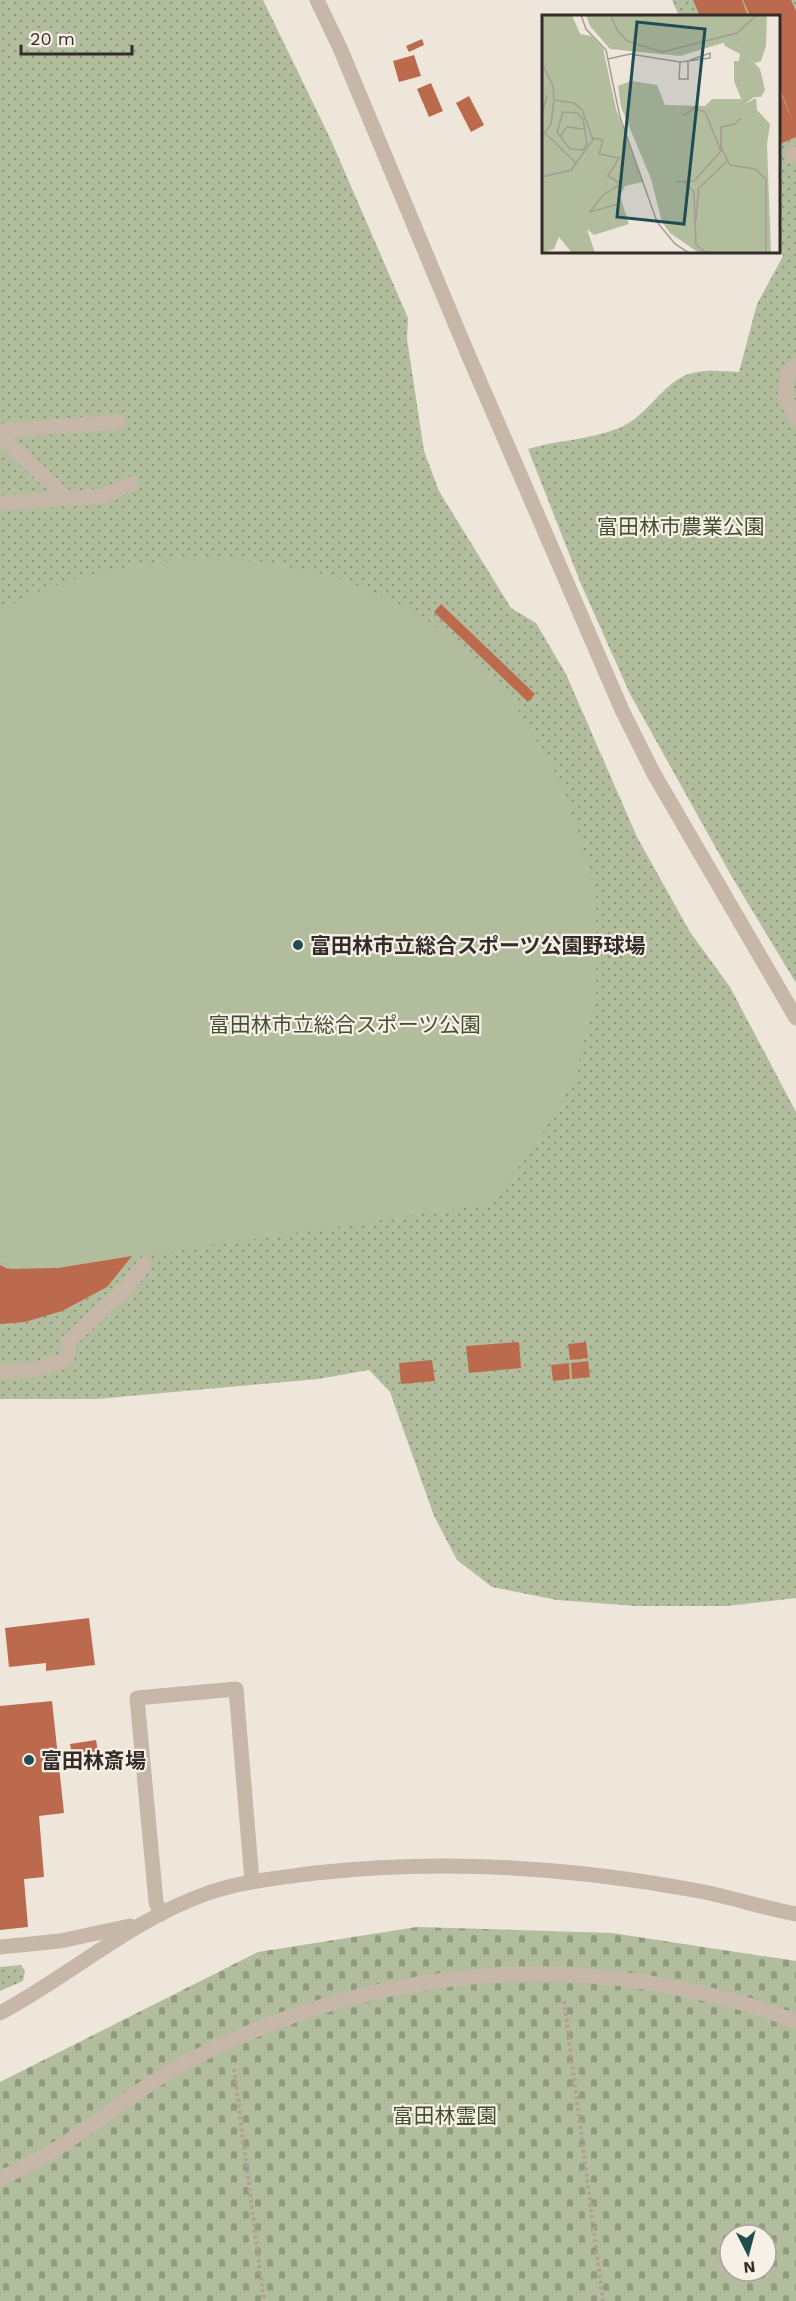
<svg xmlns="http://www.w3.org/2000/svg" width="796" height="2301" viewBox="0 0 796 2301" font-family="'Work Sans','Noto Sans JP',sans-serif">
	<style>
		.cemetery { fill: url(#cemetery-stones); fill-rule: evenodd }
		.park { fill: url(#park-dots) }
		.pitch { fill: #b2bd9d }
		.building { fill: #bb6a4e }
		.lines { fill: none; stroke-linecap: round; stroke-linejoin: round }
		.path { stroke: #b2a193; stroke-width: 4; stroke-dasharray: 3 3; stroke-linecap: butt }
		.service { stroke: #c6b7a9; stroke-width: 15 }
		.pedestrian { stroke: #c6b7a9; stroke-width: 15 }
		.tertiary { stroke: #c6b7a9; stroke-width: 15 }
		.poi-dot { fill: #214d52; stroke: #f7f0e7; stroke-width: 2 }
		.labels { text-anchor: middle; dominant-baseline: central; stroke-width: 4.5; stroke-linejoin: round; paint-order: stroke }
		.park-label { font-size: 21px; fill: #43502e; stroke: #f7f0e7 }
		.poi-label { font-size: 21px; font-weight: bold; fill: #342c28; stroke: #f7f0e7; text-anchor: start }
		.inset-road { fill: none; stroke: #a49c93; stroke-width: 1.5 }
		.view { fill: #214d52; fill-opacity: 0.15; stroke: #214d52; stroke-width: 3 }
		.inset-edge { fill: none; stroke: #342c28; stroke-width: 3 }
	</style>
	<defs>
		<pattern id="cemetery-stones" width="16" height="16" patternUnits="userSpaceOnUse" patternTransform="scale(1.5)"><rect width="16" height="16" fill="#b2bd9d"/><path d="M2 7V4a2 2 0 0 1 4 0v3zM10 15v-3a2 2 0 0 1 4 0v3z" fill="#929a80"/></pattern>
		<pattern id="park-dots" width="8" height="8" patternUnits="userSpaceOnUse" patternTransform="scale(1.5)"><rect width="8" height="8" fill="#b2bd9d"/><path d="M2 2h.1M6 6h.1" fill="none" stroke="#929a80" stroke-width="1.8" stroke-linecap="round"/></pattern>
	</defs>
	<rect width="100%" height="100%" fill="#efe6db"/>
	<!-- cemetery -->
	<path class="cemetery" d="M417,1927L612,1933L796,1961V2301H0V2082L258,1952ZM730,2235H766V2271H730Z"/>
	<!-- park -->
	<g class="park">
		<polygon points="0,0 263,0 331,140 408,318 407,339 424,451 439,491 511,608 536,623 566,674 637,837 690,932 730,987 796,1112 796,1598 726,1606 636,1606 557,1600 492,1587 457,1560 434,1516 390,1392 369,1370 318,1379 97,1399 0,1399"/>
		<path d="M672,0H796V983L732,877L630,694L581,584L528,449C558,440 589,440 619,428C644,418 657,392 680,378C697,368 720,371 739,372L757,304L783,256L780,248V16H679Z"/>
		<polygon points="21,1965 25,1971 23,1981 0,1991 0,1967"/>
	</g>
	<!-- pitch -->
	<path class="pitch" d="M182,558L260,561L336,577L409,608L464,647L516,707L561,782L596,893V998L573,1082L528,1156L488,1204L142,1256L92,1268L31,1271L0,1263V611C57,577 117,568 182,558Z"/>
	<!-- building -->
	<g class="building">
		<polygon points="693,0 742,0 748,16 700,16"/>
		<polygon points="743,0 791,0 796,11 796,137 780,144 780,92 793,122 780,89 780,16 750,16"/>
		<polygon points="422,39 424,45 409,52 406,46"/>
		<polygon points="414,55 421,76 399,82 393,61"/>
		<polygon points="431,83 443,111 429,117 417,89"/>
		<polygon points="469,96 484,125 471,132 456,103"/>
		<polygon points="441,604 535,694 528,702 434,612"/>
		<polygon points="132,1256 107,1287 62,1311 25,1322 0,1324 0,1265 8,1269 58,1268"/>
		<polygon points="519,1342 521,1368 469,1373 466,1346"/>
		<polygon points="586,1342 588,1358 570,1360 568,1344"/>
		<polygon points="432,1360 435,1381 401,1384 399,1363"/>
		<polygon points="588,1361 590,1377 572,1379 571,1363"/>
		<polygon points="569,1363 570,1379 553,1381 551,1365"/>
		<polygon points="89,1618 95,1665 46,1671 46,1663 9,1667 5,1628"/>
		<polygon points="52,1701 64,1813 39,1816 44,1877 24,1879 28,1927 0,1930 0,1706"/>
		<polygon points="96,1740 99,1757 73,1761 70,1744"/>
	</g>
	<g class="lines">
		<!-- path -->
		<g class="path">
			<polyline points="564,2001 603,2301"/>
			<polyline points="234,2069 264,2301"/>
		</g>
		<!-- service -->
		<g class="service">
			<polyline points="161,1914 156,1902 137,1698 236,1689 252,1881"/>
			<polyline points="0,1947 60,1941 130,1926"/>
			<path d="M0,2013C71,1975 131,1920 208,1893C243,1881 278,1878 315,1873C442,1859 573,1867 699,1891C731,1897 763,1908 796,1914"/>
			<path d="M0,2178C67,2152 118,2099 181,2065C340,1980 524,1951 701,1993C733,2000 766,2009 796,2022"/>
		</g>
		<!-- pedestrian -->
		<g class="pedestrian">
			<polyline points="792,156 796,154"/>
			<polyline points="796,366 787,375 785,396 796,419"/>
			<polyline points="0,431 118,422"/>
			<polyline points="0,436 67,498"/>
			<polyline points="0,503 103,496 131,484"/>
			<polyline points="0,1372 34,1370 67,1359 69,1341 127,1287 145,1264"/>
		</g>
		<!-- tertiary -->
		<polyline class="tertiary" points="317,0 340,48 467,352 622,710 654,774 796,1018"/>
	</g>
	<!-- markers -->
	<g class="poi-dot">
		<circle cx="298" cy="945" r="6"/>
		<circle cx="29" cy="1760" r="6"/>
	</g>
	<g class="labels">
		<!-- park labels -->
		<g class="park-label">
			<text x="681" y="526">富田林市農業公園</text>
			<text x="345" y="1024">富田林市立総合スポーツ公園</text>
			<text x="445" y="2115">富田林霊園</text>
		</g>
		<!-- poi labels -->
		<g class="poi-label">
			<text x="310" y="945">富田林市立総合スポーツ公園野球場</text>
			<text x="41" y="1760">富田林斎場</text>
		</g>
	</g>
	<!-- overview -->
	<g transform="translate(542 15)">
		<rect width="238" height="238" fill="#efe6db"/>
		<path d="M180,24L199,34L218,54L223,75L219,82H212L203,89L200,86L192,66V46H197L198,39L183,31Z" fill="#b2bd9d"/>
		<path d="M44,0H225L224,31L219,46L213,48L197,33L184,27L138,41L68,34L48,11Z" fill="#b2bd9d"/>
		<path d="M0,0H30L38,19L49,21L61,33L74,94L101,167L83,171L78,181L87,209L52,220L45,214L53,238H30L17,222L12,234L0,238ZM89,66L115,70L123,90L163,91L170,84H200L203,89L214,83L215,95L228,109L225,129L229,238H157L128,218L120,207L109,164L79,92L76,71Z" fill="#b2bd9d"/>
		<path d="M172 95a11 11 0 1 1 22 0a11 11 0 1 1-22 0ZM151,101L162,112L155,153L132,160L113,154L102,138L103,112L112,103ZM196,111H223V149H196Z" fill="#b2bd9d"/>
		<path class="inset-road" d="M39,0L44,14L64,35L78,102L115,207L133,229L147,238M69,0L75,15L85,26L120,37L195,18L215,0M66,44L88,39L138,47L168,43V38L148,45M138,47L137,64H146V45M0,48L11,71L12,85L9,109L0,122M21,97L35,98L41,104L45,129L41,135L28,134L15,117ZM0,99L5,80M195,107L199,103L193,109L179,112V132L188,150L213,154L224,164V238M4,119L35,149M18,121L25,112L42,114M51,123L61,125L57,139L77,143L66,161L79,169L61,180L48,197L76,189M0,162L29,155L51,125L40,95L32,88L12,85M141,166L152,177L154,230L165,238M135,167L152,166L179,136L163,97L152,93L141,101M157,182L156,174L185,146M154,205L156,181"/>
		<path class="view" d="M95,7L163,14L142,209L75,202Z"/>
		<rect width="238" height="238" class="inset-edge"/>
	</g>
	<!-- north arrow -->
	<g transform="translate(748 2253) rotate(174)"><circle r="28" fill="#f7f0e7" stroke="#a9a29b" stroke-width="1.5"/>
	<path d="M0-4.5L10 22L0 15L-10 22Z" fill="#214d52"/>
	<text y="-9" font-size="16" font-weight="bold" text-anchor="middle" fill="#342c28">N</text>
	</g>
	<!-- scale -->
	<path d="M21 45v9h111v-9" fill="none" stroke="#342c28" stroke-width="3"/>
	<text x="30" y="45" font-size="18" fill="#342c28" stroke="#f7f0e7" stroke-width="4.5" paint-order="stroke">20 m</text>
</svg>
